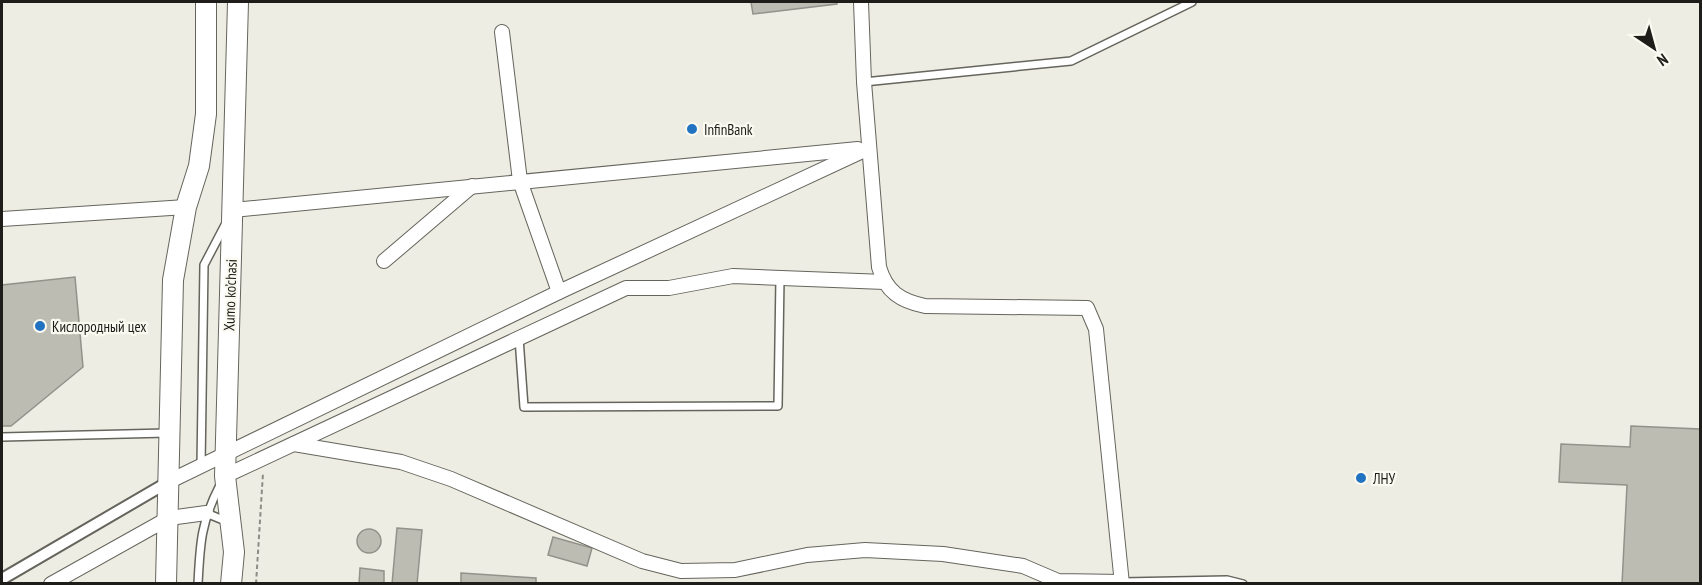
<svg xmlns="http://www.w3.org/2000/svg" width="1702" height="585" viewBox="0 0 1702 585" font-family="'PT Sans Narrow',sans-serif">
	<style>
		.building { fill: #bdbcb3; stroke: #93928a; stroke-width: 1.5 }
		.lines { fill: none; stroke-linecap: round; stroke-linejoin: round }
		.service-casing { stroke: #65655d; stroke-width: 10 }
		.pedestrian-casing { stroke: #65655d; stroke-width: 14 }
		.minor-casing { stroke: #65655d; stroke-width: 16 }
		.secondary-casing { stroke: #65655d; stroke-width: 22 }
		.path { stroke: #8d8c85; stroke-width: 2; stroke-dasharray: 4.5 3; stroke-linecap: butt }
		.service { stroke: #fff; stroke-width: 7 }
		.pedestrian { stroke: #fff; stroke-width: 10 }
		.minor { stroke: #fff; stroke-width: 14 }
		.secondary { stroke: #fff; stroke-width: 20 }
		.poi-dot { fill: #2173c1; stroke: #fbfaf1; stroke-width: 2 }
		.labels { text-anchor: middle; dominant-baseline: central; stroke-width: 4.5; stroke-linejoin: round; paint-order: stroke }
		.poi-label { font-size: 15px; fill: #1e1d1a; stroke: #fbfaf1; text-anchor: start }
		.street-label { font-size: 15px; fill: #1e1d1a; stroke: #fbfaf1 }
	</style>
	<rect width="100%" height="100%" fill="#eeede3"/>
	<!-- building -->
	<g class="building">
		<polygon points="751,2 837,2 837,4 753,14"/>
		<polygon points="75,277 83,367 11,426 2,426 2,285"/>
		<polygon points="1631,426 1700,429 1700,584 1622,584 1627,485 1559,482 1561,444 1630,447"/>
		<polygon points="397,528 422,530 417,584 392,584"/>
		<circle cx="369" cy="541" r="12"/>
		<polygon points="553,537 592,548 587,566 548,555"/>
		<polygon points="360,568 384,571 384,584 359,584"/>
		<polygon points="461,573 536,578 536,584 461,584"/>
	</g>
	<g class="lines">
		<!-- service casing -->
		<g class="service-casing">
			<g id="service">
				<polyline points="864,82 1071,61 1192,2"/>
				<polyline points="519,338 524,407 778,406 780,278"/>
				<polyline points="2,437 167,433"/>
				<polyline points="201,466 204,265 225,225"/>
				<polyline points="206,513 228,522"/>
				<polyline points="1122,582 1227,580 1243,584"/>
				<path d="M198,584C200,543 201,522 220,485"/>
			</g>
		</g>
		<!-- pedestrian casing -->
		<g class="pedestrian-casing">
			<polyline id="pedestrian" points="2,579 170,481"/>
		</g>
		<!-- minor casing -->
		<g class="minor-casing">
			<g id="minor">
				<path d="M861,2L864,82L879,267C886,292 901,301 925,306L1087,308L1096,329L1122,584"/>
				<polyline points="502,32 520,181 559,292"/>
				<polyline points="233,210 858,149"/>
				<polyline points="2,219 186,207"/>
				<polyline points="384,261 472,186"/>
				<polyline points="294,444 401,462 451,479 642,561 681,571 735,570 807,555 865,550 943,554 1023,566 1058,581 1122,582"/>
				<polyline points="225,476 626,288 669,288 733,276 885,282"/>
				<polyline points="170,481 559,292 869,148"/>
				<polyline points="51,584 169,518 206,513"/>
			</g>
		</g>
		<!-- secondary casing -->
		<g class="secondary-casing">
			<g id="secondary">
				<polyline points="166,584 173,280 186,207 199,166 206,114 206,2"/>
				<polyline points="231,584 234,552 225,476 238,2"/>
			</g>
		</g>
		<!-- path -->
		<polyline class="path" points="256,584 263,473"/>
		<!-- service -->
		<use href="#service" class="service"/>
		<!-- pedestrian -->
		<use href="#pedestrian" class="pedestrian"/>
		<!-- minor -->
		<use href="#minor" class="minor"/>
		<!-- secondary -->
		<use href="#secondary" class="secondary"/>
	</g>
	<!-- markers -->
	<g class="poi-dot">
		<circle cx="692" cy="129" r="6"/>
		<circle cx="40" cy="326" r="6"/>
		<circle cx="1361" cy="478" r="6"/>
	</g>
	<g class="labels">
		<!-- poi labels -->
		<g class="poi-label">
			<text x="704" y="129">InfinBank</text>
			<text x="52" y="326">Кислородный цех</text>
			<text x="1373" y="478">ЛНУ</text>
		</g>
		<!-- street labels -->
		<g class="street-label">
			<text transform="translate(230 295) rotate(-88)">Xumo ko’chasi</text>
		</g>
	</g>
	<!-- border -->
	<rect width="1702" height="585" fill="none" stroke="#1e1d1a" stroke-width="6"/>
	<!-- north arrow -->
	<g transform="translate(1654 48) rotate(144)" stroke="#fbfaf1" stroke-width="4.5" paint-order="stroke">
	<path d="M0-4.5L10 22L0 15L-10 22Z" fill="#1e1d1a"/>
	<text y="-9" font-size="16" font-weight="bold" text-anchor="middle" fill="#1e1d1a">N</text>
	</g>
</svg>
